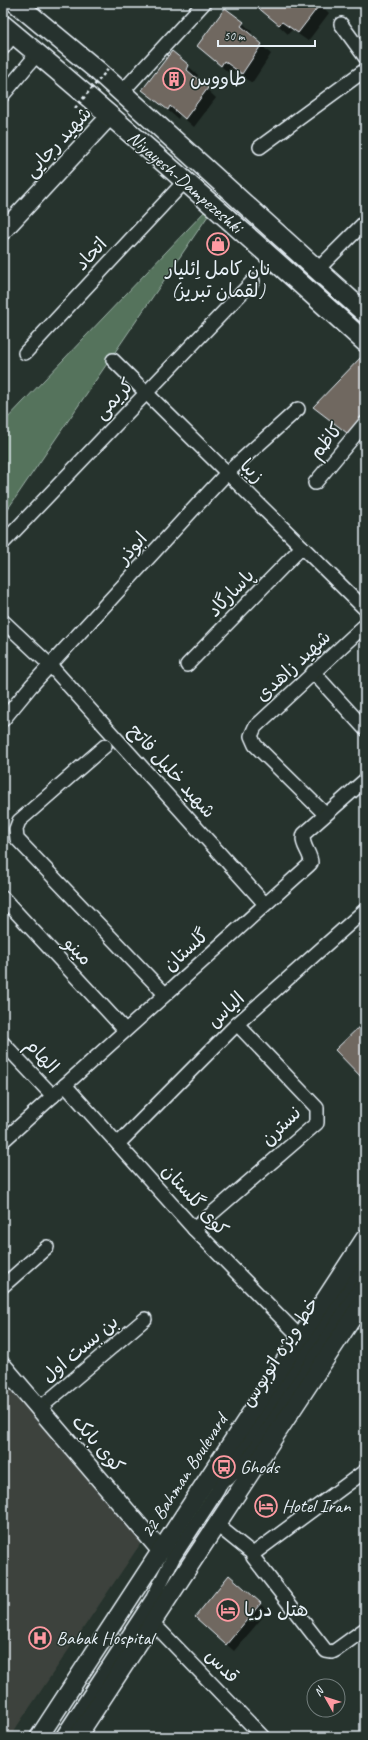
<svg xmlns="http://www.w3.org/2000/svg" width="368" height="1740" viewBox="0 0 368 1740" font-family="Caveat,'Playpen Sans Arabic',sans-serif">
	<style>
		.built { fill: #3c433d }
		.green { fill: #55735b; stroke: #9eb2aa }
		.shadow { fill: #0007 }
		.building { fill: #6f6761; stroke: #e8f1f8 }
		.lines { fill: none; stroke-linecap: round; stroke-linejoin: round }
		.minor-casing { stroke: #e8f1f8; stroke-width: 16 }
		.major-casing { stroke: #e8f1f8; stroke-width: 20 }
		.highway-casing { stroke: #e8f1f8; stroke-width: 22 }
		.minor { stroke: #26332d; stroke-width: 13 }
		.major { stroke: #26332d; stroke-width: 17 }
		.highway { stroke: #26332d; stroke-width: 19 }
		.path-bridge { stroke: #e8f1f8; stroke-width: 2.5; stroke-dasharray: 3 3; stroke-linecap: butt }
		.labels { text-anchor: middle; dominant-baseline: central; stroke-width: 3; stroke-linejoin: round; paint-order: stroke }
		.poi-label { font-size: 19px; fill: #e8f1f8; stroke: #26332d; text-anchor: start }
		.street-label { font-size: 19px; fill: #e8f1f8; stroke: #26332d }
	</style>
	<rect width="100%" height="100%" fill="#26332d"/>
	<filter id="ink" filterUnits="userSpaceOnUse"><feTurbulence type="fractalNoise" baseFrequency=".025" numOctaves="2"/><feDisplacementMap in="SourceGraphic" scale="8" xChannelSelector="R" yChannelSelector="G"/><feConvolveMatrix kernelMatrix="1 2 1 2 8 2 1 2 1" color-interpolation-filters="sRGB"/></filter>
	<g filter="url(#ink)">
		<!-- built -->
		<polygon class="built" points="3,1379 141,1543 13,1732 3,1733"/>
		<!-- green -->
		<polygon class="green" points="227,188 3,516 3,423"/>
		<!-- shadow -->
		<g class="shadow">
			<polygon points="259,3 319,3 329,13 308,41 292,30 288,34 257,6"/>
			<polygon points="243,23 252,32 250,35 271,54 252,83 234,70 231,75 199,46"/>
			<polygon points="188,66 198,75 196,79 216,98 194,127 180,115 178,119 143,89"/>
			<polygon points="365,359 365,434 358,442 315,407"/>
			<polygon points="229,1577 268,1611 234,1651 203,1624"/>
		</g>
		<!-- building -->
		<g class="building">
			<polygon points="258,3 321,3 298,33 282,22 279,25 256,6"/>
			<polygon points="225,8 244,22 241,26 262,44 242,74 224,61 221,66 197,46"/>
			<polygon points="172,51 189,65 187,70 208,88 185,119 170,106 168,110 142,90"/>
			<polygon points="363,355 365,357 365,419 351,436 313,407"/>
			<polygon points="365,1021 365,1081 335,1050"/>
			<polygon points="229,1575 261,1603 226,1645 195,1617"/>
		</g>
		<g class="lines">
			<!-- minor casing -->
			<g class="minor-casing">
				<g id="minor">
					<polyline points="341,24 365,57"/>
					<polyline points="3,48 14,34"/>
					<polyline points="122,92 204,3"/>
					<polyline points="3,95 38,53"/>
					<polyline points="260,147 365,70"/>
					<polyline points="317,270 365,222"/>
					<polyline points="25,353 185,181"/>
					<polyline points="113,360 365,609"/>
					<polyline points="315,483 365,423"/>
					<polyline points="3,543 253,281"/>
					<polyline points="3,621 50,665 265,904"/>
					<polyline points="187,665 302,547"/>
					<polyline points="313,672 365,729"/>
					<polyline points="3,720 31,686 186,517 227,473 298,409"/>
					<polyline points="105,746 19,821 16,829 17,839 165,994"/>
					<polyline points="325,814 255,745 251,736 255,727 364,626"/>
					<polyline points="3,898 125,1030"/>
					<polyline points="3,1043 53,1096"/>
					<polyline points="65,1085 194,1229 300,1337"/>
					<path d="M3,1141L308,866L311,863C311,852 300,845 304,834L365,780"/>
					<polyline points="118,1144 237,1024 365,910"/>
					<polyline points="194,1229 317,1123 317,1108 237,1024"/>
					<polyline points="3,1286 47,1247"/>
					<polyline points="40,1408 145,1319"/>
					<polyline points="228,1479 242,1463 365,1274"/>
					<polyline points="217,1525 253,1554"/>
					<polyline points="253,1554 253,1557 326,1651 332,1652 336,1650 365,1629"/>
					<polyline points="253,1554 365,1471"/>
					<polyline points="152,1622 263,1737"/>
					<polyline points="62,1737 153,1598 173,1558 217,1491 233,1459 365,1256"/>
				</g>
			</g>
			<!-- major casing -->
			<g class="major-casing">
				<g id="major">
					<polyline points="3,231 110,116"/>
					<polyline points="3,1366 160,1550"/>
					<polyline points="39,1737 365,1238"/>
					<polyline points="77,1737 365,1299"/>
				</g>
			</g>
			<!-- highway casing -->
			<g class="highway-casing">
				<g id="highway">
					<polyline points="16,3 98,71 365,313"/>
					<path d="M3,25C126,127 246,234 365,342"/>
				</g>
			</g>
			<!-- minor -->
			<use href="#minor" class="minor"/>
			<!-- major -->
			<use href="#major" class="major"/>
			<!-- highway -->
			<use href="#highway" class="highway"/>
			<!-- path-bridge -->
			<polyline class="path-bridge" points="75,108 110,67"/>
		</g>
	</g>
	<!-- icons -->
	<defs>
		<g id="building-ring" transform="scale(1.15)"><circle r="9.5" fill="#26332d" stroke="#ff9aa2" stroke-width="1.5"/><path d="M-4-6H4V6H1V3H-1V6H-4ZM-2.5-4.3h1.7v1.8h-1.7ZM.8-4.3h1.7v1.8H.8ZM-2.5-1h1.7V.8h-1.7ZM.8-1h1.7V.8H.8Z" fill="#ff9aa2"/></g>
		<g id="shop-ring" transform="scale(1.15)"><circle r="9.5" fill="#26332d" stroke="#ff9aa2" stroke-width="1.5"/><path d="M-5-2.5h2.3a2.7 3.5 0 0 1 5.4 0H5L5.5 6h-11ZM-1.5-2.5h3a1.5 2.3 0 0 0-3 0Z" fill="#ff9aa2"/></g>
		<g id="bus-ring" transform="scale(1.15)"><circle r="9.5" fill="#26332d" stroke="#ff9aa2" stroke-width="1.5"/><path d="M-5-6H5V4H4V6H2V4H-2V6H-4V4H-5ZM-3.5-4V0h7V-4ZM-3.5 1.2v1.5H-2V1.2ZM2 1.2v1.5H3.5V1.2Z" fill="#ff9aa2"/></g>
		<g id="hotel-ring" transform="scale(1.15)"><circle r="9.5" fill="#26332d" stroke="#ff9aa2" stroke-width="1.5"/><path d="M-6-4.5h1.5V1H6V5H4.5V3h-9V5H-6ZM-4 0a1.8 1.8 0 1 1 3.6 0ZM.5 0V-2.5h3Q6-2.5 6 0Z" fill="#ff9aa2"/></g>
		<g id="hospital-ring" transform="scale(1.15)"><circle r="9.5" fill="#26332d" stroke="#ff9aa2" stroke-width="1.5"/><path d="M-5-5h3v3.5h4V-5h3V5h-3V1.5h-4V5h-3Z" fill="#ff9aa2"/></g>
	</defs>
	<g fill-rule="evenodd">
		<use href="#building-ring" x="174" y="79"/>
		<use href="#shop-ring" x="218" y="244"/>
		<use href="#bus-ring" x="224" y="1467"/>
		<use href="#hotel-ring" x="266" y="1506"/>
		<use href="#hotel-ring" x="228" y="1610"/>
		<use href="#hospital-ring" x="40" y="1638"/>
	</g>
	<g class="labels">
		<!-- poi labels -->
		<g class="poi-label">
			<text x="190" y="79">طاووس</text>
			<text x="218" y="269" text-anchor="middle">نان کامل اِئلیار<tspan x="218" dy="22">(لقمان تبریز)</tspan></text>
			<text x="240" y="1467">Ghods</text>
			<text x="282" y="1506">Hotel Iran</text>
			<text x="244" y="1610">هتل دریا</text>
			<text x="56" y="1638">Babak Hospital</text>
		</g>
		<!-- street labels -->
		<g class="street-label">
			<text transform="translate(58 142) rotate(-47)">شهید رجایی</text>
			<text transform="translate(185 182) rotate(41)">Niyayesh-Dampezeshki</text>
			<text transform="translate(91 254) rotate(-47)">اتحاد</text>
			<text transform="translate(114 399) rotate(-46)">کریمی</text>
			<text transform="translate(326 441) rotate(-50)">کاظم</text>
			<text transform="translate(252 471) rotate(44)">زیبا</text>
			<text transform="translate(132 548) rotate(-48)">ابوذر</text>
			<text transform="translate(231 593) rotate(-46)">پاسارگاد</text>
			<text transform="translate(293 666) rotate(-43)">شهید زاهدی</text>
			<text transform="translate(172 771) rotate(48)">شهید خلیل فاتح</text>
			<text transform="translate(186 950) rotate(-42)">گلستان</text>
			<text transform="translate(78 951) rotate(47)">مینو</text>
			<text transform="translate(226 1010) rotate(-43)">الیاس</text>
			<text transform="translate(42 1056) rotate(47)">الهام</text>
			<text transform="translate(281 1126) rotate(-44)">نسترن</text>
			<text transform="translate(195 1200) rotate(48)">کوی گلستان</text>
			<text transform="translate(80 1349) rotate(-40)">بن بست اول</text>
			<text transform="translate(280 1352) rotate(-57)">خط ویژه اتوبوس</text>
			<text transform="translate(98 1444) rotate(49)">کوی بابک</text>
			<text transform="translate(184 1476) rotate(-57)">22 Bahman Boulevard</text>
			<text transform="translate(222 1666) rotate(46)">قدس</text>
		</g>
	</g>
	<!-- margin -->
	<rect width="368" height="1740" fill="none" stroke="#26332d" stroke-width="16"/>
	<rect x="8" y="8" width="352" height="1724" fill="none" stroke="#e8f1f8" stroke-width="1.5" filter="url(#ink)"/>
	<!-- north arrow -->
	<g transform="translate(326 1698) rotate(309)"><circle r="19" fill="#26332d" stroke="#747f7e"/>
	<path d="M0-3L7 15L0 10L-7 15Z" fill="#ff9aa2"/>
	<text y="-6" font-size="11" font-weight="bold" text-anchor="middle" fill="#e8f1f8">N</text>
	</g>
	<!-- scale -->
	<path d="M218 40v6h97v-6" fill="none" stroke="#e8f1f8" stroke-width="2"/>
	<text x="224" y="40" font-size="12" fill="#e8f1f8" stroke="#26332d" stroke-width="3" paint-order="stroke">50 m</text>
</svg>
